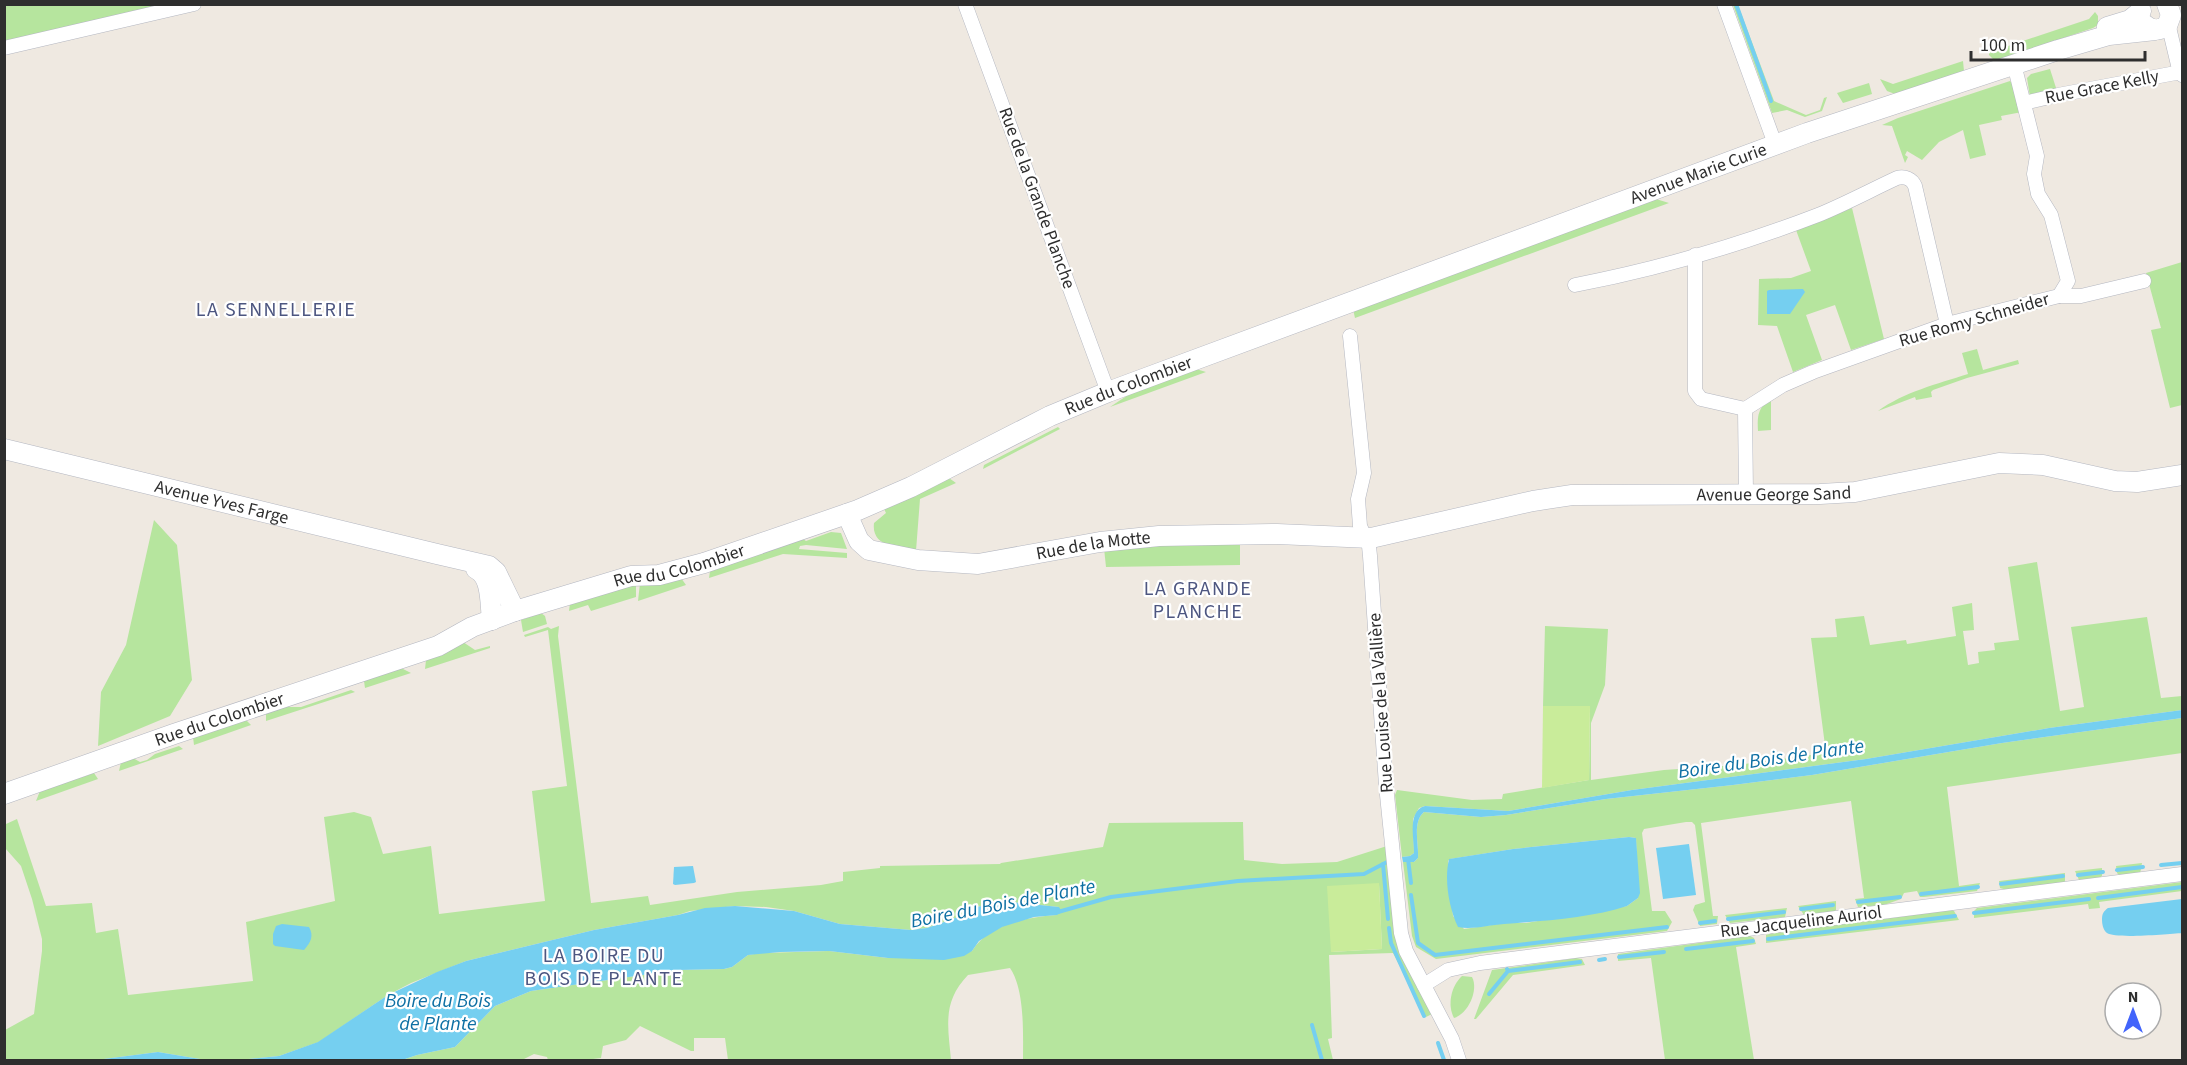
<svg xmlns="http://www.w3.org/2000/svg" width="2187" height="1065" viewBox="0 0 2187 1065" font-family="'Source Sans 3',sans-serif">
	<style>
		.green { fill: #b6e59e; fill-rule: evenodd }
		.pitch { fill: #c9ec9a }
		.water { fill: #75cff0 }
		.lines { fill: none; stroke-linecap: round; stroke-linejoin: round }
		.stream { stroke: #75cff0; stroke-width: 4 }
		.street-casing { stroke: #b4b7c1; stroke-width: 15 }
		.secondary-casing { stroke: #b4b7c1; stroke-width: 21 }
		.street { stroke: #fff; stroke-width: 14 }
		.secondary { stroke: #fff; stroke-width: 20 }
		.labels { text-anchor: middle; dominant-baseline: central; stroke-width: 4.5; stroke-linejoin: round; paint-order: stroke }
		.street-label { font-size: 18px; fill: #2e2e2e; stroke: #fff }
		.neighbourhood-label { font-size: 20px; letter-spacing: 1.5px; fill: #4d5680; stroke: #fff }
		.water-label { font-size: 20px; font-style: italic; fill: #0d6fa3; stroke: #fff }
	</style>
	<rect width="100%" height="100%" fill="#efe9e1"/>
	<!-- green -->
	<g class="green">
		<polygon points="5,4 160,5 5,42"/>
		<polygon points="1733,5 1738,5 1774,101 1806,115 1820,110 1824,98 1827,97 1822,111 1805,117 1787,110 1772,113"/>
		<polygon points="2095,12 2098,16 2098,25 2093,28 1998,60 1993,59 1989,55 1989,45 1992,45 1996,50 2089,19"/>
		<polygon points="1963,61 1964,71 1895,94 1887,91 1880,79 1893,84"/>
		<polygon points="2050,69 2057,91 2030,97 2027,78 2031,74"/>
		<polygon points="2010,81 2015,86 2022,112 2001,116 2002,120 1979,125 1986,155 1970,159 1963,130 1939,142 1922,160 1907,151 1905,155 1908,157 1905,163 1892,126 1882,125 1898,118"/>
		<polygon points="1869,83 1872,94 1843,103 1837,93"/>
		<polygon points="1656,199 1669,203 1355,318 1353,309"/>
		<polygon points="1852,208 1884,339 1851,350 1835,305 1806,315 1822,360 1793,372 1777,326 1758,325 1759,279 1791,278 1811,271 1796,230"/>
		<polygon points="2182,262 2182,405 2170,408 2151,330 2161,328 2146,273"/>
		<path d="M1977,349L1983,370L2018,360L2019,364L1967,378L1933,390L1931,392L1932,397L1916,400L1915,397L1878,411C1904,392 1937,384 1968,374L1962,353Z"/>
		<polygon points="1196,369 1206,372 1110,407 1128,395"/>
		<path d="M1771,399V430L1758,431C1757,416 1758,407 1771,399Z"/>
		<polygon points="1058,427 1060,429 983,469 984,465"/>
		<path d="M949,478L956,483L920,499L916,551C899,548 871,547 874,523L886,513L884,509Z"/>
		<polygon points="154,520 177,545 192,680 170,716 98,746 101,692 126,645"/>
		<polygon points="831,532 841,533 847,549 806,545 800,546 799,549 847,553 847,558 783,554 709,578 710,571 803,539 806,541"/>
		<polygon points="1240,543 1240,565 1106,567 1104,548"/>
		<polygon points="2037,562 2060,711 2084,707 2071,627 2147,617 2161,698 2182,696 2182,710 2049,728 1866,759 1632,790 1508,811 1425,806 1419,808 1413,819 1414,853 1410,856 1402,857 1395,795 1397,790 1472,800 1502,799 1503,794 1589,780 1590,707 1543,706 1545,626 1608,629 1605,685 1591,723 1591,780 1664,770 1737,765 1826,753 1811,638 1837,637 1835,619 1864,616 1870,645 1906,640 1907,644 1956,636 1952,607 1972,603 1974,630 1963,631 1968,665 1979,663 1978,652 1995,650 1994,643 2019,640 2008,567"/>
		<polygon points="681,578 686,585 638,601 640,583"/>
		<polygon points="636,583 636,597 591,611 588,605 569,611 570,603"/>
		<polygon points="541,613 545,616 547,624 523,632 521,620"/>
		<path d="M559,626L558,636L591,903L648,896L650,905L737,892L821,885L843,881V872L880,868V866L1000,864L1001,863L1103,847L1109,823L1243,822L1244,860L1282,864L1337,862L1387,846L1396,935L1432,1014L1426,1017L1393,953L1329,955L1332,1038L1328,1039L1333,1060H1023C1023,1034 1025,990 1010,968L968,975C942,1002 948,1026 951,1060H728L725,1038H694V1051H691L640,1026L626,1040L603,1046L601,1058L585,1060H548L547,1057L534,1054L522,1060H402L417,1055L455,1047L495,1006L531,991L678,970L724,969L732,967L748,955L760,953L829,951L888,958L972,951C989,924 1027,917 1057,915L1059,907L1002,901L977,907L961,916L927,928L911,930L840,924L794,911L766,907L735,906L690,911L678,915L594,930L466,961L411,983L388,995L319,1042L279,1056L239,1060H206L158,1052L96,1060H5V1030L34,1014L42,951V939L32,899L21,866L5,848L4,817L6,824L17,819L46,906L92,903L96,933L118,929L128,995L253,981L246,922L335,901L324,817L354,812L371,817L383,854L431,846L439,914L545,901L532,791L567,786L548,630L525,637L524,635L548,627L551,629ZM1379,884L1382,949L1331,952Z"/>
		<polygon points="463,642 475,650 490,646 490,648 425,669 426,660"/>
		<polygon points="401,668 411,673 365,688 364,681"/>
		<polygon points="351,690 355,692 266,721 266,712 284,707 301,707"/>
		<path d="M2182,718V753L1947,787L1959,886L1980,883L1977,891L1924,897H1920L1917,891L1904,893L1901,899L1884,905L1858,907L1855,899L1864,898L1851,801L1701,823L1713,916H1718L1717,924L1700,926L1693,910L1695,905L1705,902L1695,825L1692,822H1686L1644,829L1642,833L1652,911H1665L1672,922L1667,931L1436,959L1416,947L1412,936L1403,862H1414L1418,858C1419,844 1412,822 1424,812L1481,817L1506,815L1606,799L1733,785L1812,775L2002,743ZM1629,837L1636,838L1638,898L1627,906L1526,923H1505L1464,929L1453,916L1448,861L1450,859L1513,849Z"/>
		<polygon points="245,719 251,725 194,745 193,737"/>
		<polygon points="179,746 183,749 119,771 121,762 133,758 140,762 147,760 155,754"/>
		<polygon points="94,773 98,779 36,801 40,791"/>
		<polygon points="2142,863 2140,874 2121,877 2117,873 2116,866"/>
		<polygon points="2102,868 2102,876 2098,879 2079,880 2075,871"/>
		<polygon points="2065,873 2065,883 2007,890 2000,888 1999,881"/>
		<polygon points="2182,882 2182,891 2099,902 2100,908 2089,909 2088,904 1974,918 1974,911 1977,908"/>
		<polygon points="1836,901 1836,910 1834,912 1804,915 1798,906"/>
		<polygon points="1787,908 1785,917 1730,923 1725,915"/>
		<polygon points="1952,910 1954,911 1959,920 1766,943 1766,935 1769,934"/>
		<polygon points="1750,936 1754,938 1756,944 1736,947 1754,1060 1665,1060 1651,958 1618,961 1618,954"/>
		<polygon points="1576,958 1582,959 1585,965 1513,975 1476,1019 1474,1019 1492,970"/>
		<path d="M1462,976L1472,977C1479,990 1468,1014 1454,1018C1447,1005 1451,986 1462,976Z"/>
	</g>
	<!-- pitch -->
	<g class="pitch">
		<polygon points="1543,706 1590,706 1589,780 1542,788"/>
		<polygon points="1379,883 1382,949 1331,952 1327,886"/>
	</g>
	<!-- water -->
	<g class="water">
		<polygon points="1803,289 1805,292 1790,314 1767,314 1767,291 1769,290"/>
		<path d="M2182,710V718L2002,743L1812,775L1733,785L1606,799L1506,815L1481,817L1424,812C1412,822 1419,844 1418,858L1414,862H1403L1402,857L1410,856L1414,853C1414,838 1407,811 1425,806L1508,811L1632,790L1866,759L2049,728Z"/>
		<path d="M1629,837L1636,838L1640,893L1638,898L1627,906C1591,918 1542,921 1504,924C1489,925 1472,930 1458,927C1449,908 1444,880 1449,859L1513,849Z"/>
		<polygon points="1689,844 1696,895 1663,899 1656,848"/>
		<polygon points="693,866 696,882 694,883 675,885 673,884 674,867"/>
		<path d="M2182,899V933C2169,934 2115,939 2107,933C2103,930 2102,924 2102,919C2102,913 2104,911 2108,908Z"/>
		<polygon points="1002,901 1059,907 1062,912 1057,915 1034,917 1002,927 979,941 972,951 964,956 944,960 888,958 829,951 780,952 748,955 732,967 724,969 678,970 531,991 495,1006 455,1047 417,1055 402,1060 239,1060 279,1056 318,1042 388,995 437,972 466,961 594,930 678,915 705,908 735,906 794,911 840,924 911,930 927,928 961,916 977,907"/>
		<path d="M282,924L309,927C314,936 311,942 304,950L275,946L273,944V934L276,926Z"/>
		<polygon points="158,1052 206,1060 96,1060"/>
	</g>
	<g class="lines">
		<!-- stream -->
		<g class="stream">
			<polyline points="1736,4 1771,101"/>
			<polyline points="1408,859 1411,883"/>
			<polyline points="1383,864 1388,919"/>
			<polyline points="2161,865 2182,863"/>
			<polyline points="2117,870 2143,867"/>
			<polyline points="2078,875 2103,872"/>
			<polyline points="2001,884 2063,876"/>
			<polyline points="1921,894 1978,887"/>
			<polyline points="1411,895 1418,943 1435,955 1667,927"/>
			<polyline points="2098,898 2182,887"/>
			<polyline points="1858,902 1900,897"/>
			<polyline points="1801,909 1833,905"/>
			<polyline points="1058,912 1111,897 1238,881 1364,874 1387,862"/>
			<polyline points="1974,913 2089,899"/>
			<polyline points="1728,919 1784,912"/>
			<polyline points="1700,923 1715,921"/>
			<polyline points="1389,928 1391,943 1424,1016"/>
			<polyline points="1768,939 1955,916"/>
			<polyline points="1686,949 1753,941"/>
			<polyline points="1619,957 1664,952"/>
			<polyline points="1599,960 1605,959"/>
			<polyline points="1508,971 1580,962"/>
			<polyline points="1489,994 1508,971 1507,969"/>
			<polyline points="1312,1025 1322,1060"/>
			<polyline points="1438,1043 1444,1060"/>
		</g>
		<!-- street casing -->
		<g class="street-casing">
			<g id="street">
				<polyline points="965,4 1108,392"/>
				<polyline points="1724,4 1775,144"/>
				<polyline points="2168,23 2178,65 2182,75"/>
				<polyline points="4,48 194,4"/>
				<polyline points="2024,103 2058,95 2181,72"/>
				<polyline points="1695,255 1695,391 1701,399 1745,409"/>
				<path d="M1575,285C1658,269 1740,245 1818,215C1845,204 1871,190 1897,178C1905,176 1912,179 1915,186L1947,324"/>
				<polyline points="2059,296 2081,296 2144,281"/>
				<polyline points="1350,336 1364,473 1358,499 1360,526 1369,546 1370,556 1386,785 1401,933 1406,951 1452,1039 1459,1060"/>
				<polyline points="1746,494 1745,409 1783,385 1813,372 1947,324 2059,296 2068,281 2051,215 2038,194 2034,174 2037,156 2014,64"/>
				<polyline points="1424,985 1448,970 1480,963 2182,874"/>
			</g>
		</g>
		<!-- secondary casing -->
		<g class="secondary-casing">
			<g id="secondary">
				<path d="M2144,24C2151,31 2159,31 2167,26L2171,15L2167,4"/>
				<polyline points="2107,27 2130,20 2141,11"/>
				<path id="s1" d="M4,449L437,554L489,566L496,572L515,611"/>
				<path id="s2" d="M847,514L859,541L869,550L918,560L978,564L1100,542L1159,536L1277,534L1371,538L1533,501L1572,495L1820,494L1855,492L1999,463L2043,465L2115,481L2137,482L2182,475"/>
				<path d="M476,569C492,576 490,604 492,620"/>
				<path id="s3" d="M4,794L174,734L438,646L472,627L515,611L631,576L659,575L704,563L858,510L911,487L1050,416L1108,392L1807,133L2058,50L2109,35L2155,30"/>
			</g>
		</g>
		<!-- street -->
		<use href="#street" class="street"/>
		<!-- secondary -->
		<use href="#secondary" class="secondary"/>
	</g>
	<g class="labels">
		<!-- street labels -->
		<g class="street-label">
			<text transform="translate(2102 87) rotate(-11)">Rue Grace Kelly</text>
			<text stroke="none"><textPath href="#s3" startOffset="1808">Avenue Marie Curie</textPath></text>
			<text transform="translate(1037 198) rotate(70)">Rue de la Grande Planche</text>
			<text transform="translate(1974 320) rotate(-16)">Rue Romy Schneider</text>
			<text stroke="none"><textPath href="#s3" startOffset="1200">Rue du Colombier</textPath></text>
			<text stroke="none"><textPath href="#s2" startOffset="956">Avenue George Sand</textPath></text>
			<text stroke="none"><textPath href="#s1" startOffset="224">Avenue Yves Farge</textPath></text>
			<text stroke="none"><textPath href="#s2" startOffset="270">Rue de la Motte</textPath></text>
			<text stroke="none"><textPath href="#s3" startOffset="714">Rue du Colombier</textPath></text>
			<text transform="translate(1381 703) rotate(-94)">Rue Louise de la Vallière</text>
			<text stroke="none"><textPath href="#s3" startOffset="228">Rue du Colombier</textPath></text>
			<text transform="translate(1801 922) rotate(-7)">Rue Jacqueline Auriol</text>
		</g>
		<!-- neighbourhood labels -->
		<g class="neighbourhood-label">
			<text x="276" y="310">LA SENNELLERIE</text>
			<text x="1198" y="589">LA GRANDE<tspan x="1198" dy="23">PLANCHE</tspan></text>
			<text x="604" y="956">LA BOIRE DU<tspan x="604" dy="23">BOIS DE PLANTE</tspan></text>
		</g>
		<!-- water labels -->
		<g class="water-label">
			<text transform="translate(1771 759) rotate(-8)">Boire du Bois de Plante</text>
			<text transform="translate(1003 904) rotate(-11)">Boire du Bois de Plante</text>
			<text x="438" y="1001">Boire du Bois<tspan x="438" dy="23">de Plante</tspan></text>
		</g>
	</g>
	<!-- border -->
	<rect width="2187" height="1065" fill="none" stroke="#2e2e2e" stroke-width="12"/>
	<!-- north arrow -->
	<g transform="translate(2133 1011)"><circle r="28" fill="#ffffff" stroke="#ababab" stroke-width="1.5"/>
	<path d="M0-4.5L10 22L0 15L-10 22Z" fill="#4264fb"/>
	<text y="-9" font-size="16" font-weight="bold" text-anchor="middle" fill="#2e2e2e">N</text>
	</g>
	<!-- scale -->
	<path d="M1971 51v9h174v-9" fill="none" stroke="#2e2e2e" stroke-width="3"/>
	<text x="1980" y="51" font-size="18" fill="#2e2e2e" stroke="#ffffff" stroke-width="4.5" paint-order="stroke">100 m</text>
</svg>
